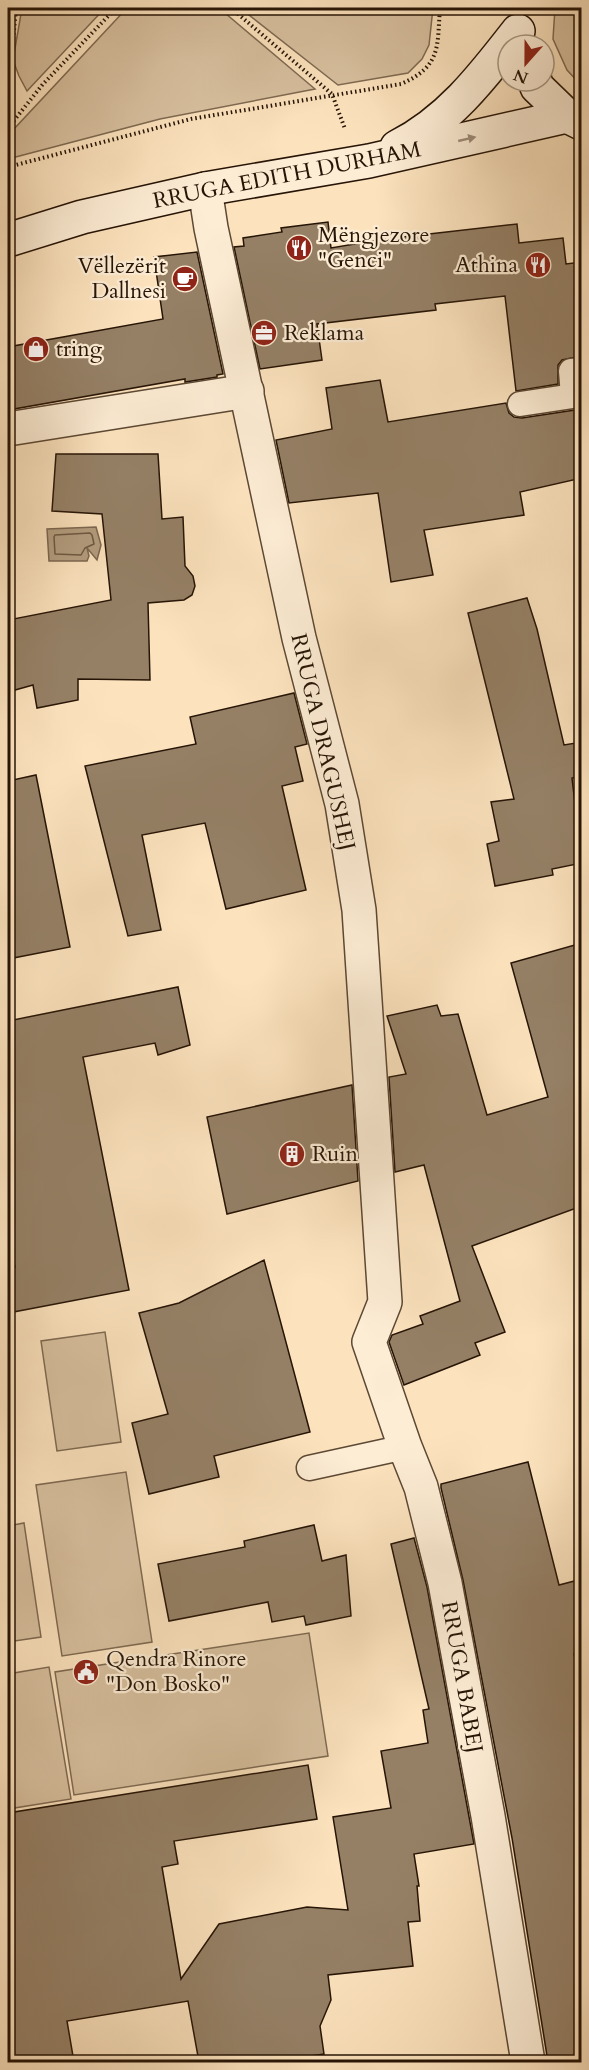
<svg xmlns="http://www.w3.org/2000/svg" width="589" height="2070" viewBox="0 0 589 2070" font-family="Cardo,serif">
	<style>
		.green { fill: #d8c09f; stroke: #7f6a52; stroke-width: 1.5 }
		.water { fill: #b39d7f; stroke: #7b664f; stroke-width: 1.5 }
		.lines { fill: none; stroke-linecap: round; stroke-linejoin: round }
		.shore { stroke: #6c5842; stroke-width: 1.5 }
		.building { fill: #958066; stroke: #261406; stroke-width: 1.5 }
		.service-casing { stroke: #5c4834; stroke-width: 27 }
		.minor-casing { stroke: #5c4834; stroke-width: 36 }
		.secondary-casing { stroke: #261406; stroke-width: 36 }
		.path { stroke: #261406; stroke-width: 4; stroke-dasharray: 1.5 3; stroke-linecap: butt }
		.service { stroke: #fdedd5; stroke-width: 24 }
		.minor { stroke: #fdedd5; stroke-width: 33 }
		.secondary { stroke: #fdedd5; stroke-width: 33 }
		.oneway { fill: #9c8b78 }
		.labels { text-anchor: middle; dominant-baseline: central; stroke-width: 4.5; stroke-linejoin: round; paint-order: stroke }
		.street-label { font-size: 22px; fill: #261406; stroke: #fdedd5 }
		.poi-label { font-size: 22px; fill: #261406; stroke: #fdedd5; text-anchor: start }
	</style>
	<rect width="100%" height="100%" fill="#fce3be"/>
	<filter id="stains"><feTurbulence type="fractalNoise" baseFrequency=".00333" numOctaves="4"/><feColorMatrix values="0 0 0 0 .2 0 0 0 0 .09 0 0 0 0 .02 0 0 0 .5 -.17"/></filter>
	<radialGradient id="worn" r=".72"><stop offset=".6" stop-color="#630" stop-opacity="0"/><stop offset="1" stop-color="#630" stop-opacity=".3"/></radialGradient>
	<!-- green -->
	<g class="green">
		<polygon points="22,8 105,8 27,91 19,76 13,60"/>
		<polygon points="127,8 148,8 152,10 172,14 195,8 219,8 315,89 160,119 8,159 8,143 14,129"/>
		<polygon points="240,8 433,8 429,45 422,59 408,73 338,85"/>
		<polygon points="555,8 581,8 581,85 567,70 553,39"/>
		<polygon points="105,1332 121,1442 57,1451 41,1341"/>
		<polygon points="126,1472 152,1642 62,1656 36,1485"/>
		<polygon points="24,1523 41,1637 8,1642 8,1526"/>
		<polygon points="309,1633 328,1756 74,1795 55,1672"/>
		<polygon points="49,1667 71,1799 8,1809 8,1674"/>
	</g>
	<!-- water -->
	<polygon class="water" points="96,527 101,545 97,560 87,548 89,556 87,561 49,561 47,529"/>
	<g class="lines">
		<!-- shore -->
		<polygon class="shore" points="90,533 92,535 94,544 85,548 81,555 55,554 54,537 55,535"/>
	</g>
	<!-- building -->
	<g class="building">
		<polygon points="328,222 331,248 385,239 517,224 519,243 563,238 566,264 582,262 582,356 562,360 558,365 558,384 516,391 505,296 435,304 436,310 317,324 322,360 260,369 234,247 244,246 243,238 282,232 281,228"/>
		<polygon points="197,252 223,374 217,375 217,377 185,382 185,379 8,410 8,347 163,319 154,257"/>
		<polygon points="380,380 388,422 506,403 509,413 514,417 522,418 575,410 582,407 582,478 520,492 524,515 424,530 433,575 391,582 378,493 289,503 276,440 332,429 326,388"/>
		<polygon points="56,454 158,454 162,519 183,517 185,566 193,576 195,586 192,595 184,600 148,603 150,680 78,679 78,700 37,708 33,685 8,692 8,620 111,600 102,514 52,511"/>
		<polygon points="527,598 537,629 564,745 576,743 582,776 572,778 582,863 552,869 553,875 495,886 487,844 499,841 491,802 514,799 468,613"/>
		<polygon points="294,693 307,744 295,747 303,781 282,786 306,890 226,909 205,823 142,835 161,930 128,936 85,766 196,744 190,717"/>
		<polygon points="36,775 70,947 8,959 8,781"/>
		<polygon points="582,943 582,1206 472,1246 505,1332 475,1343 480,1355 404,1385 389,1342 392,1335 423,1324 420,1316 460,1301 424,1165 395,1172 389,1077 406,1074 387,1016 437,1005 441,1016 458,1014 487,1115 548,1097 511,963"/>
		<polygon points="178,987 190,1045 158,1055 155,1043 83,1057 129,1290 8,1313 8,1268 15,1267 8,1228 8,1021"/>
		<polygon points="352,1085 358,1181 227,1214 207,1117"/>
		<polygon points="264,1260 310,1432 214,1456 219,1477 149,1494 132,1423 168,1414 139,1313 179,1303"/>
		<polygon points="528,1462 559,1585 582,1579 582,1653 574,1654 582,1696 582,2062 548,2062 512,1838 463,1580 441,1488 441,1484"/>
		<polygon points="314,1525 322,1561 346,1555 351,1616 306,1625 304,1616 272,1622 268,1602 169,1621 158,1564 245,1547 244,1541"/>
		<polygon points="414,1538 427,1587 474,1844 414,1854 419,1886 417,1886 420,1921 408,1922 413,1966 328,1975 331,2000 320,2026 324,2054 272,2062 199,2062 188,2001 67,2021 74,2062 8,2062 8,1813 308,1765 317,1819 174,1841 178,1864 162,1867 181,1979 219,1924 307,1907 348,1910 333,1817 391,1808 381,1751 428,1743 423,1710 429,1709 391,1544"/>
	</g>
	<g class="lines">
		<!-- service casing -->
		<g class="service-casing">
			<g id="service">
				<polyline points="520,404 573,396 571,371 582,370"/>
				<polyline points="309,1468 405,1447"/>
			</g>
		</g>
		<!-- minor casing -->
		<g class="minor-casing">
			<g id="minor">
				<polyline points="205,189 211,228 299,638 342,804 359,910 385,1302 369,1342 405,1447 421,1487 445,1583 488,1816 528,2062"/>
				<polyline points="8,429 247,391"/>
			</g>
		</g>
		<!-- secondary casing -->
		<g class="secondary-casing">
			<g id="secondary">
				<polyline points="535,81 537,87 567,116 581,123"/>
				<path d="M397,147C449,121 483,76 518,31"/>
				<polyline points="8,240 82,217 205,189 369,161 567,116"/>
			</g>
		</g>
		<!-- path -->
		<g class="path">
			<polyline points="231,8 332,94 345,129"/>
			<polyline points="8,97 16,8"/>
			<polyline points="8,128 43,84 116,8"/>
			<path d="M8,167L191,119L401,84C442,66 437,46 440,8"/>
		</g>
		<!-- service -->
		<use href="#service" class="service"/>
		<!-- minor -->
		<use href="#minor" class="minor"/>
		<!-- secondary -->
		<use href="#secondary" class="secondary"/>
	</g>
	<!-- one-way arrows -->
	<defs><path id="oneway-solid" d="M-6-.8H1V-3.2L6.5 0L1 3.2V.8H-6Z" transform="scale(1.5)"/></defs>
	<use class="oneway" href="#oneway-solid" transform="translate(467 139) rotate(-13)"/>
	<!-- icons -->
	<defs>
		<g id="restaurant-disc" transform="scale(1.35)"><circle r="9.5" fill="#8f2418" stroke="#fdedd5"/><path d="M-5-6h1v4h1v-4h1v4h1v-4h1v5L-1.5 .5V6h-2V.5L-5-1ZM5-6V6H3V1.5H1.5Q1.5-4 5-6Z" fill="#fff"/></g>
		<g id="cafe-disc" transform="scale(1.35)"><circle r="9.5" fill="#8f2418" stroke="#fdedd5"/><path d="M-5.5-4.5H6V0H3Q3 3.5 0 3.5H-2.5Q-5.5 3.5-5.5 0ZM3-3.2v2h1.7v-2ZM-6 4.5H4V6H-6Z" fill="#fff"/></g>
		<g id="office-disc" transform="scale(1.35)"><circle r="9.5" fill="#8f2418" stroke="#fdedd5"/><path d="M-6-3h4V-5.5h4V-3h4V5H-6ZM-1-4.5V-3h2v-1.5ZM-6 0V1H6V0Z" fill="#fff"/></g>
		<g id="shop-disc" transform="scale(1.35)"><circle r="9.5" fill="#8f2418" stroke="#fdedd5"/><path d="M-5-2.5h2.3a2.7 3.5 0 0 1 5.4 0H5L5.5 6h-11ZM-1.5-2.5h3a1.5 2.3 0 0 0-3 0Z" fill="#fff"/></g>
		<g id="building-disc" transform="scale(1.35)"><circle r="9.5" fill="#8f2418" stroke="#fdedd5"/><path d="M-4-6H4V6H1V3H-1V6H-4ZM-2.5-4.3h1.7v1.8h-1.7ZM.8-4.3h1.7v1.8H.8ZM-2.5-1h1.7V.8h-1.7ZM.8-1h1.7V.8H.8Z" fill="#fff"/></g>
		<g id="civic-disc" transform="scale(1.35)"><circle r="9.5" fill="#8f2418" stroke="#fdedd5"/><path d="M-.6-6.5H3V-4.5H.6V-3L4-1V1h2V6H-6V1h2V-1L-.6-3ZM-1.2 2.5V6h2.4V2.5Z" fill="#fff"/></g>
	</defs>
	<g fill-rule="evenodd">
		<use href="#restaurant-disc" x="299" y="248"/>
		<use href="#restaurant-disc" x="538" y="265"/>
		<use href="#cafe-disc" x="185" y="279"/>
		<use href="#office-disc" x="264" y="333"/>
		<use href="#shop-disc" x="36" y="349"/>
		<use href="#building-disc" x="292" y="1154"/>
		<use href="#civic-disc" x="86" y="1672"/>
	</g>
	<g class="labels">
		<!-- street labels -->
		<g class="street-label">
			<text transform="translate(287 175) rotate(-11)">RRUGA EDITH DURHAM</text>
			<text transform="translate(323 742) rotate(77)">RRUGA DRAGUSHEJ</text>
			<text transform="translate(462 1677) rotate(80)">RRUGA BABEJ</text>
		</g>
		<!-- poi labels -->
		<g class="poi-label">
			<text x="318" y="235">Mëngjezore<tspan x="318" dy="25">"Genci"</tspan></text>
			<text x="518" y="265" text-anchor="end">Athina</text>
			<text x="166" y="266" text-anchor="end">Vëllezërit<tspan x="166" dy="25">Dallnesi</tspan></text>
			<text x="284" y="333">Reklama</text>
			<text x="56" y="349">tring</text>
			<text x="312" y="1154">Ruin</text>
			<text x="106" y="1659">Qendra Rinore<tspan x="106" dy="25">"Don Bosko"</tspan></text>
		</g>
	</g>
	<!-- margin -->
	<rect width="589" height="2070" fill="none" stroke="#fce3be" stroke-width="30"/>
	<rect x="9" y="9" width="571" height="2052" fill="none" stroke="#261406" stroke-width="3"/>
	<rect x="15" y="15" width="559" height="2040" fill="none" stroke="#261406" stroke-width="1.5"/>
	<!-- north arrow -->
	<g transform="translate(526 63) rotate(201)"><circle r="28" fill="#fdedd5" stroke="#a79682" stroke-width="1.5"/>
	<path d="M0-4.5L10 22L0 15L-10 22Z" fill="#8f2418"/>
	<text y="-9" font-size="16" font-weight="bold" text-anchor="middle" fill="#261406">N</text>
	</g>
	<rect width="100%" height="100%" filter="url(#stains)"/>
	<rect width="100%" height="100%" fill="url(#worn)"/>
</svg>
